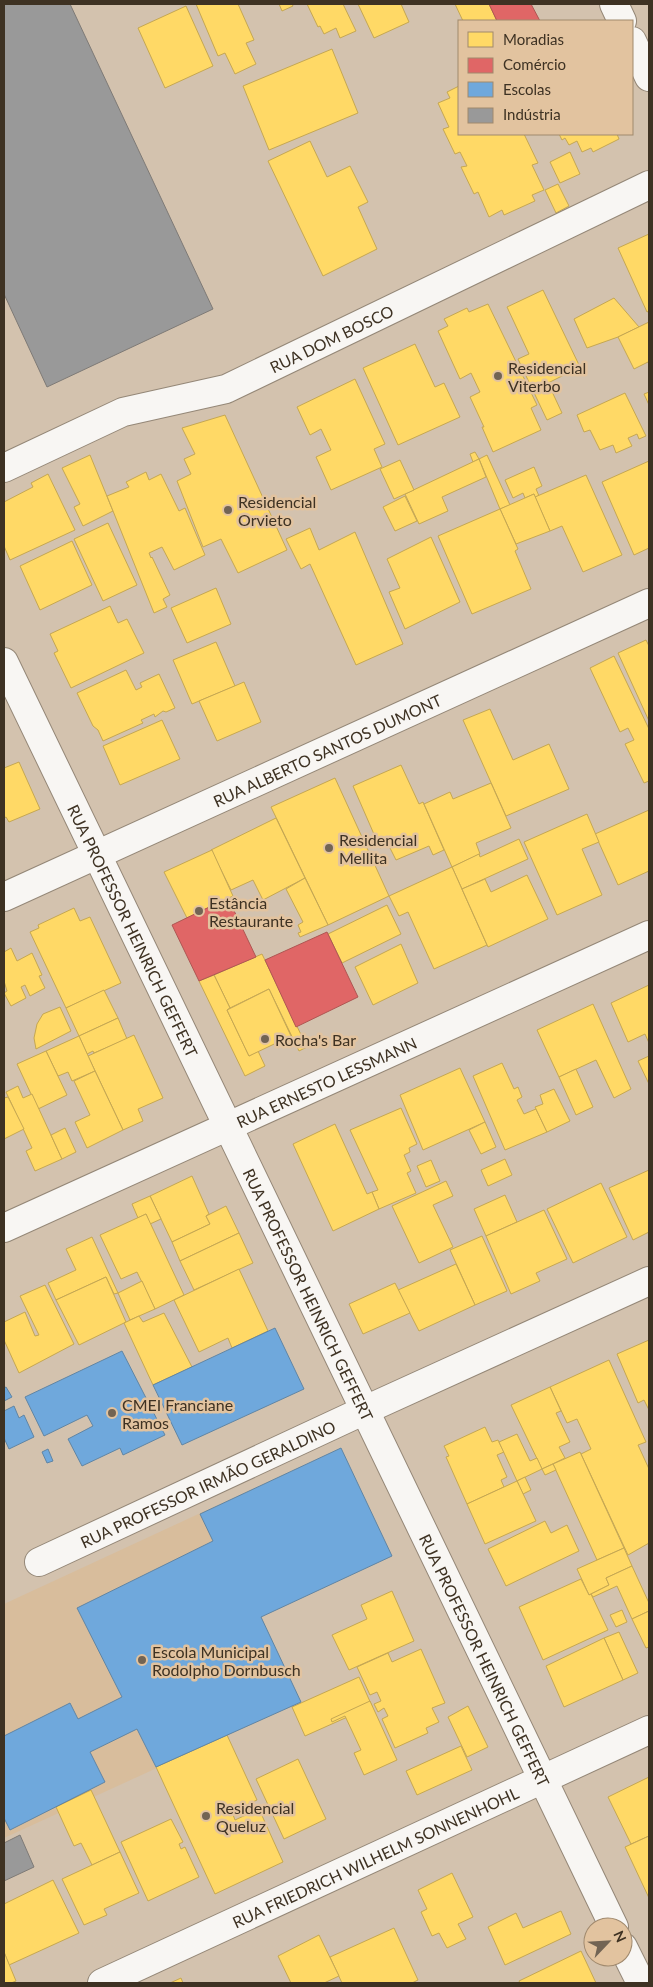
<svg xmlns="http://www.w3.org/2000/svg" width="653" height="1987" viewBox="0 0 653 1987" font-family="Lato,sans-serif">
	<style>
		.built { fill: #d8bd9c }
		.homes { fill: #ffd966; stroke: #c5a752 }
		.shops { fill: #e06666; stroke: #af5652 }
		.schools { fill: #6fa8dc; stroke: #6085a4 }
		.industry { fill: #999; stroke: #7e7a76 }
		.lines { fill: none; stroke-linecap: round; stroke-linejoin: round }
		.minor-casing { stroke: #948777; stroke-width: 30 }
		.minor { stroke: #f8f6f3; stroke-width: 28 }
		.poi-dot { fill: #726454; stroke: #e2c39f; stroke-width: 2 }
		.labels { text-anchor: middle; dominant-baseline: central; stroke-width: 5; stroke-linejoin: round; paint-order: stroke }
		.street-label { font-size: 16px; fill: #3e3223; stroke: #e2c39f }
		.poi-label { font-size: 16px; fill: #3e3223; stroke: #e2c39f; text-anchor: start }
	</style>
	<rect width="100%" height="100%" fill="#d3c2ae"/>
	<!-- built -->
	<polygon class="built" points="341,1448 392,1556 261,1617 301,1702 4,1838 4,1604"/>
	<!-- homes -->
	<g class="homes">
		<polygon points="196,4 238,4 254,40 246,43 256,64 235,74 225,53 218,56"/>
		<polygon points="279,4 292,4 293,6 282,11"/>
		<polygon points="307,4 343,4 356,31 340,38 336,28 324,34 320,26 318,27"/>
		<polygon points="358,4 401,4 409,22 374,38"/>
		<polygon points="455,4 489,4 497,21 463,21"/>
		<polygon points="186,6 213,66 165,88 138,28"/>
		<polygon points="332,49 358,113 269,150 243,86"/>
		<polygon points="459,86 459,134 524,134 538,163 532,165 544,190 532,195 535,201 504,215 502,210 489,217 478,192 474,194 461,167 467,166 460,152 455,154 443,129 449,127 438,103 450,98 447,92"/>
		<polygon points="559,134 617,134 619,139 593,152 591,148 582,152 577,141 569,145 565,138 562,140"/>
		<polygon points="310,141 327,177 350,166 368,202 358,207 377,249 323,276 268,161"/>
		<polygon points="570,152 580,174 560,183 550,162"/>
		<polygon points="558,184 569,206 556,213 545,190"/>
		<polygon points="649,234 649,311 647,312 618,248"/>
		<polygon points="543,290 580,367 548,383 562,413 547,420 518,359 529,354 507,307"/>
		<polygon points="614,298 639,327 618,337 587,348 574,319"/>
		<polygon points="488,304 537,405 531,408 541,430 493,452 482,427 484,427 470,397 480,392 471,373 460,379 438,331 448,326 444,319 467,308 469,312"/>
		<polygon points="649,322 649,365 648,362 634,369 618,337"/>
		<polygon points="415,344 435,387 444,383 460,417 398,445 363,368"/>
		<polygon points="355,379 385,444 374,449 382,467 331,490 316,457 331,450 321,429 310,435 297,407"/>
		<polygon points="649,392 649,405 644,394"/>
		<polygon points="625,393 646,436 639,439 637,434 628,438 632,446 616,453 613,445 600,450 590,430 584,432 577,415"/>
		<polygon points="225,415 287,550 238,573 221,539 203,547 177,481 191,474 184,459 195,454 182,428"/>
		<polygon points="475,452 479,459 473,462 470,454"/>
		<polygon points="90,455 113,511 83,526 74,507 80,504 62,468"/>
		<polygon points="487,455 510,505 500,509 479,459"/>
		<polygon points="479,459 486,477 442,497 448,511 419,524 405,494"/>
		<polygon points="400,460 414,490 394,499 380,469"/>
		<polygon points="649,461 649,548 634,555 602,482"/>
		<polygon points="534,467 542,486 536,489 539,496 535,497 534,494 525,498 523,493 513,498 505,480"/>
		<polygon points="146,472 149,480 161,474 179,511 185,508 205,555 174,570 162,547 149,553 151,558 152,557 170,595 163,599 167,607 154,613 107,496 129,487 126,482"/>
		<polygon points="48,474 75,530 10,560 4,546 4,502 33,487 31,483"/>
		<polygon points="586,475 622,555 583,572 562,526 550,531 535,497"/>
		<polygon points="534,494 550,531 516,544 500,509"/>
		<polygon points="405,496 417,521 395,531 383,507"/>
		<polygon points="500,509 518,549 515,551 531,589 472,614 438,536"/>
		<polygon points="108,523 137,585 103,601 74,539"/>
		<polygon points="310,528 319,550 355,532 403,644 356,665 310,564 301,569 286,539"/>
		<polygon points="431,537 460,602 405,629 389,592 400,588 387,559"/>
		<polygon points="72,541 92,585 40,610 20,566"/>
		<polygon points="216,588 231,624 187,643 171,608"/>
		<polygon points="110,606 118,623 127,619 144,653 71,688 54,653 58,651 50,634"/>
		<polygon points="646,640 649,646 649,721 618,653"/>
		<polygon points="216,642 235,686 192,704 173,660"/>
		<polygon points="614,656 649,729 649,781 644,783 625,744 634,740 628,728 620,732 590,668"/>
		<polygon points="126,670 136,690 142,687 140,683 159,674 175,708 166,712 163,711 155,717 154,714 141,720 143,723 103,741 98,730 93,726 77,693"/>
		<polygon points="244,682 261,722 217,741 199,701"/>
		<polygon points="490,709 513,760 549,744 569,789 506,816 463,720"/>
		<polygon points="162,720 180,759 120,785 103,746"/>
		<polygon points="19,762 40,809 9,822 6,817 4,818 4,768"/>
		<polygon points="401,765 419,804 423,802 444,850 433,855 429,846 396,860 388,844 380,848 353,786"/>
		<polygon points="335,778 389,896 328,925 271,807"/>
		<polygon points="491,783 511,828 476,843 480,854 452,867 424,804 450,792 453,799"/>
		<polygon points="649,810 649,871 618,885 595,834"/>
		<polygon points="587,814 599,842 582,849 602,895 557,915 524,842"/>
		<polygon points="276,818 305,878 263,900 253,880 231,890 211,850"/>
		<polygon points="519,839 528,859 462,889 452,867 479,854 480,857"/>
		<polygon points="212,850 233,896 187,918 164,872"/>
		<polygon points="452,867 487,945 434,969 408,912 399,916 389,896"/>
		<polygon points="527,875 548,919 488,947 462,889 485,879 491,892"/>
		<polygon points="305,878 328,925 300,937 298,933 301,932 298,925 303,922 286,889"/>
		<polygon points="387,905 401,934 342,963 328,934"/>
		<polygon points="74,908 80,921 90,917 121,983 66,1008 30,932 39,928 38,925"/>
		<polygon points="401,944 418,983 373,1005 355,967"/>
		<polygon points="11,948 17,961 32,953 42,975 39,976 45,988 30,996 25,985 21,987 26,998 11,1006 4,993 7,991 4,981 4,952"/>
		<polygon points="262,954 307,1047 299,1051 269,989 230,1008 214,975"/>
		<polygon points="214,975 230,1008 227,1010 249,1056 258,1051 265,1066 245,1076 199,981"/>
		<polygon points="649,985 649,1043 645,1034 628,1042 611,1003"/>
		<polygon points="269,989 291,1036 249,1056 227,1010"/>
		<polygon points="104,990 118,1018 79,1036 66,1008"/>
		<polygon points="593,1004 631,1089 614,1098 596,1060 559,1077 537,1030"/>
		<polygon points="60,1007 71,1031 36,1049 34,1038 37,1024 43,1014"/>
		<polygon points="118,1018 127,1039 94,1053 93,1051 87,1054 79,1036"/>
		<polygon points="134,1035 163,1098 138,1109 143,1121 123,1130 88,1056"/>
		<polygon points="79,1036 95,1071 72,1081 68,1072 58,1076 46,1051"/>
		<polygon points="46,1051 67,1095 38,1109 17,1064"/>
		<polygon points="649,1056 649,1084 638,1061"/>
		<polygon points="502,1063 514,1089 518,1087 522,1097 517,1100 524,1114 536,1109 547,1132 505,1150 473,1076"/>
		<polygon points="460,1068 485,1122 423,1150 400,1095"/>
		<polygon points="576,1069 593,1107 576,1115 559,1077"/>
		<polygon points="95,1071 123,1130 87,1148 75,1122 90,1115 74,1081"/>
		<polygon points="18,1086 23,1098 32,1094 62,1159 35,1171 26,1151 32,1148 6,1092"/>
		<polygon points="554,1089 570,1121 547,1132 535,1107 543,1104 540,1095"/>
		<polygon points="8,1097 24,1129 4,1139 4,1098"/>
		<polygon points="401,1108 417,1144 409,1148 410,1152 404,1155 411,1171 407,1173 416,1193 379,1209 372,1192 378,1190 350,1130"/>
		<polygon points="485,1122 496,1147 481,1154 469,1130"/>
		<polygon points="335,1124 367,1194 372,1192 379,1209 333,1231 293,1144"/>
		<polygon points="65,1128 76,1152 62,1159 51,1135"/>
		<polygon points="505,1159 512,1175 488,1186 481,1170"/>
		<polygon points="431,1160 440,1181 426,1187 417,1166"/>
		<polygon points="649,1170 649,1232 633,1240 609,1188"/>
		<polygon points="192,1176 209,1214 206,1216 210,1224 172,1242 150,1196"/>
		<polygon points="446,1181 453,1196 433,1205 453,1247 419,1263 392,1206"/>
		<polygon points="601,1183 627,1237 573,1263 547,1209"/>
		<polygon points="505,1195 517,1222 486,1236 474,1209"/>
		<polygon points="150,1196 161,1219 150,1224 146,1214 138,1218 132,1204"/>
		<polygon points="226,1206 239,1233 180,1261 172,1242 210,1224 206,1216"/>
		<polygon points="544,1210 567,1259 536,1273 540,1281 511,1294 486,1236"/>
		<polygon points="146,1214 184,1295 155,1309 137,1272 121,1279 100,1235"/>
		<polygon points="239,1233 253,1263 194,1290 180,1261"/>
		<polygon points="482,1236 507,1291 475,1305 450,1250"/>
		<polygon points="92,1237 118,1293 114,1294 106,1277 56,1300 48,1283 76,1270 66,1249"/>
		<polygon points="456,1264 475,1305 419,1331 398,1290"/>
		<polygon points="239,1269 268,1331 232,1348 228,1338 199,1352 174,1300"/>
		<polygon points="106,1277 126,1322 79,1345 56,1300"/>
		<polygon points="142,1281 155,1309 130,1320 118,1293"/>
		<polygon points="395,1283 410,1313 363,1334 349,1304"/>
		<polygon points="45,1285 74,1344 19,1373 4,1340 4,1322 25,1312 35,1336 39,1335 20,1296"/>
		<polygon points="164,1313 192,1367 153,1385 124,1323 139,1316 143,1322"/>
		<polygon points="649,1340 649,1410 644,1400 638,1403 617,1354"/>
		<polygon points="609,1360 646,1442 638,1445 649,1469 649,1543 628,1555 581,1454 591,1449 577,1419 567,1423 550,1387"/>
		<polygon points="550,1387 561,1411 556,1413 570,1442 559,1447 565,1458 542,1469 511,1405"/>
		<polygon points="485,1427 492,1442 498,1440 504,1452 497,1455 507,1477 501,1480 504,1487 467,1504 446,1457 449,1456 444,1446"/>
		<polygon points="517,1434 530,1461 537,1458 542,1469 517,1481 499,1442"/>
		<polygon points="580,1452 624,1548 597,1560 553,1464"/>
		<polygon points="553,1464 556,1470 545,1475 542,1469"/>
		<polygon points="525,1477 531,1490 523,1494 517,1481"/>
		<polygon points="517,1481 536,1521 485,1544 467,1504"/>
		<polygon points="545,1521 551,1533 567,1525 579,1551 506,1586 488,1549"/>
		<polygon points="624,1548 632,1566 606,1578 609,1585 589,1595 577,1569"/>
		<polygon points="632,1566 649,1603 649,1611 632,1619 617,1586 593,1597 591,1594 609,1585 606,1578"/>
		<polygon points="581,1579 589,1595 591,1594 608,1630 543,1660 519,1607"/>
		<polygon points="392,1591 414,1641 349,1670 332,1635 367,1619 361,1605"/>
		<polygon points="622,1610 627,1622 616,1627 610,1615"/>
		<polygon points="649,1611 649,1647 646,1648 632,1619"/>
		<polygon points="619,1632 638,1673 623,1680 604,1638"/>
		<polygon points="604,1638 623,1680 564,1707 546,1666"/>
		<polygon points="421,1649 445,1703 432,1708 439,1722 426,1728 428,1733 395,1748 382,1719 388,1716 384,1708 378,1712 374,1704 381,1701 377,1692 370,1695 357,1667 388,1653 392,1662"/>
		<polygon points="359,1677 372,1706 305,1736 292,1707"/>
		<polygon points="370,1701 397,1760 364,1775 354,1753 361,1750 345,1716 332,1722 331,1719"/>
		<polygon points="468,1706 488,1747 467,1757 448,1717"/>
		<polygon points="227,1735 257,1800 232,1812 235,1820 259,1809 283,1862 215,1894 156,1767"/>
		<polygon points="461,1746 472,1770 417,1795 406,1771"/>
		<polygon points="298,1759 326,1819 284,1839 256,1779"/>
		<polygon points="649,1777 649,1836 631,1844 608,1797"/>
		<polygon points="91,1790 120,1852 92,1865 81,1843 74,1846 56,1807"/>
		<polygon points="171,1819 183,1842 179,1844 181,1849 185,1847 199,1877 148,1901 121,1842"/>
		<polygon points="649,1836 649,1898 625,1847"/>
		<polygon points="120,1852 139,1893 104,1909 107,1915 84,1925 62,1879"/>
		<polygon points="452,1873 473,1917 458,1924 466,1939 447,1948 439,1933 432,1936 421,1912 427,1909 418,1890"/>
		<polygon points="53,1880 79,1933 9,1965 4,1952 4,1904"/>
		<polygon points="561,1911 571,1934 505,1965 488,1927 516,1913 523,1928"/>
		<polygon points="394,1928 418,1980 412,1983 342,1983 330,1957"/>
		<polygon points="319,1935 339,1976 324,1983 291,1983 278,1956"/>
		<polygon points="581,1951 596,1983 520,1983 519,1981"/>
		<polygon points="4,1952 16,1981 11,1983 4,1983"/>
		<polygon points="181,1978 183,1983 170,1983"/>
	</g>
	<!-- shops -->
	<g class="shops">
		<polygon points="489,4 531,4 540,21 497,21"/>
		<polygon points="228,898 256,957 199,981 172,925"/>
		<polygon points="327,932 358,997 296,1027 265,960"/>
	</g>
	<!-- schools -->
	<g class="schools">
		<polygon points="275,1328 304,1389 182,1445 153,1385"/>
		<polygon points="122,1351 165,1435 123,1455 120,1448 82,1466 68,1439 93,1426 87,1415 44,1436 25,1397"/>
		<polygon points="6,1387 12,1397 4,1401 4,1388"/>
		<polygon points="14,1406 19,1418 24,1415 34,1437 9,1449 4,1438 4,1411"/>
		<polygon points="341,1448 392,1556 261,1617 301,1702 156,1767 137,1729 90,1752 105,1782 10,1830 4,1818 4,1736 70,1703 78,1719 122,1697 77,1608 213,1541 200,1514"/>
		<polygon points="48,1449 53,1461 47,1463 42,1452"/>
	</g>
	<!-- industry -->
	<g class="industry">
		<polygon points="4,4 70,4 213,309 47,387 4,294"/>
		<polygon points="20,1835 34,1867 4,1881 4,1843"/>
	</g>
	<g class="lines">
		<!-- minor casing -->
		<g class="minor-casing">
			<g id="minor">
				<polyline points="614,4 622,21"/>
				<polyline points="632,41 649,77"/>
				<path id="s1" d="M4,468L123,412L226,389L649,185"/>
				<path id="s2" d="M4,662L614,1927"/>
				<path id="s3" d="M4,897L649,603"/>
				<path id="s4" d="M4,1228L649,935"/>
				<path id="s5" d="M39,1562L363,1411L649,1281"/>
				<polyline points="623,1947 641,1983"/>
				<path id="s6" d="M102,1983L649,1730"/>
			</g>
		</g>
		<!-- minor -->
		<use href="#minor" class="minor"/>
	</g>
	<!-- markers -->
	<g class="poi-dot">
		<circle cx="498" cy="376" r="5"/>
		<circle cx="228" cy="510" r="5"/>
		<circle cx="329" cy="848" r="5"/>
		<circle cx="199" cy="911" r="5"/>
		<circle cx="265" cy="1039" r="5"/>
		<circle cx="112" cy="1413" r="5"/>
		<circle cx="142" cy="1660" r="5"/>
		<circle cx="206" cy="1816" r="5"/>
	</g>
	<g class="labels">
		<!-- street labels -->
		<g class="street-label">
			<text stroke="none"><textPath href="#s1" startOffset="354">RUA DOM BOSCO</textPath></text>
			<text stroke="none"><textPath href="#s3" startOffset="355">RUA ALBERTO SANTOS DUMONT</textPath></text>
			<text stroke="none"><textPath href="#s2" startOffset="298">RUA PROFESSOR HEINRICH GEFFERT</textPath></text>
			<text stroke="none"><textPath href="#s4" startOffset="354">RUA ERNESTO LESSMANN</textPath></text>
			<text stroke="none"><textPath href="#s2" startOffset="702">RUA PROFESSOR HEINRICH GEFFERT</textPath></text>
			<text stroke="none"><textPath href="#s5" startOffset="186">RUA PROFESSOR IRMÃO GERALDINO</textPath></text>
			<text stroke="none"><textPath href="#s2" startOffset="1108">RUA PROFESSOR HEINRICH GEFFERT</textPath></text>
			<text stroke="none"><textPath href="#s6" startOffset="301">RUA FRIEDRICH WILHELM SONNENHOHL</textPath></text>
		</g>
		<!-- poi labels -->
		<g class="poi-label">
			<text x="508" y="367">Residencial<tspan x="508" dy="18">Viterbo</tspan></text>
			<text x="238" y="501">Residencial<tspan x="238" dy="18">Orvieto</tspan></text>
			<text x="339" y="839">Residencial<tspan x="339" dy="18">Mellita</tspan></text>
			<text x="209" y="902">Estância<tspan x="209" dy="18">Restaurante</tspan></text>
			<text x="275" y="1039">Rocha's Bar</text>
			<text x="122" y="1404">CMEI Franciane<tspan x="122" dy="18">Ramos</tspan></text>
			<text x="152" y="1651">Escola Municipal<tspan x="152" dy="18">Rodolpho Dornbusch</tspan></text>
			<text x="216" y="1807">Residencial<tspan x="216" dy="18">Queluz</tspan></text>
		</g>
	</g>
	<!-- border -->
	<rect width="653" height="1987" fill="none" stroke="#3e3223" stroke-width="10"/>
	<!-- legend -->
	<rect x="458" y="20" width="175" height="115" fill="#e2c39f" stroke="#a0896d"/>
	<rect x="468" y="32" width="25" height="15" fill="#ffd966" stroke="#a0896d"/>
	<text x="503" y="45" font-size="15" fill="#3e3223">Moradias</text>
	<rect x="468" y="58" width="25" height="15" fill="#e06666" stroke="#a0896d"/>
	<text x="503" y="70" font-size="15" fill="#3e3223">Comércio</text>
	<rect x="468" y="82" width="25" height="15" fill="#6fa8dc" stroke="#a0896d"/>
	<text x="503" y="95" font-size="15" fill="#3e3223">Escolas</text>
	<rect x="468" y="108" width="25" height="15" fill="#999999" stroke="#a0896d"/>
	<text x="503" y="120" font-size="15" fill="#3e3223">Indústria</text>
	<!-- north arrow -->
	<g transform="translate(608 1942) rotate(65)"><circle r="24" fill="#e2c39f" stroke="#a0896d"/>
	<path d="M0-4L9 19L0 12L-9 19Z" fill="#726454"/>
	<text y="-8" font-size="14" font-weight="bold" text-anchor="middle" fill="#3e3223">N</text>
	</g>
</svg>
